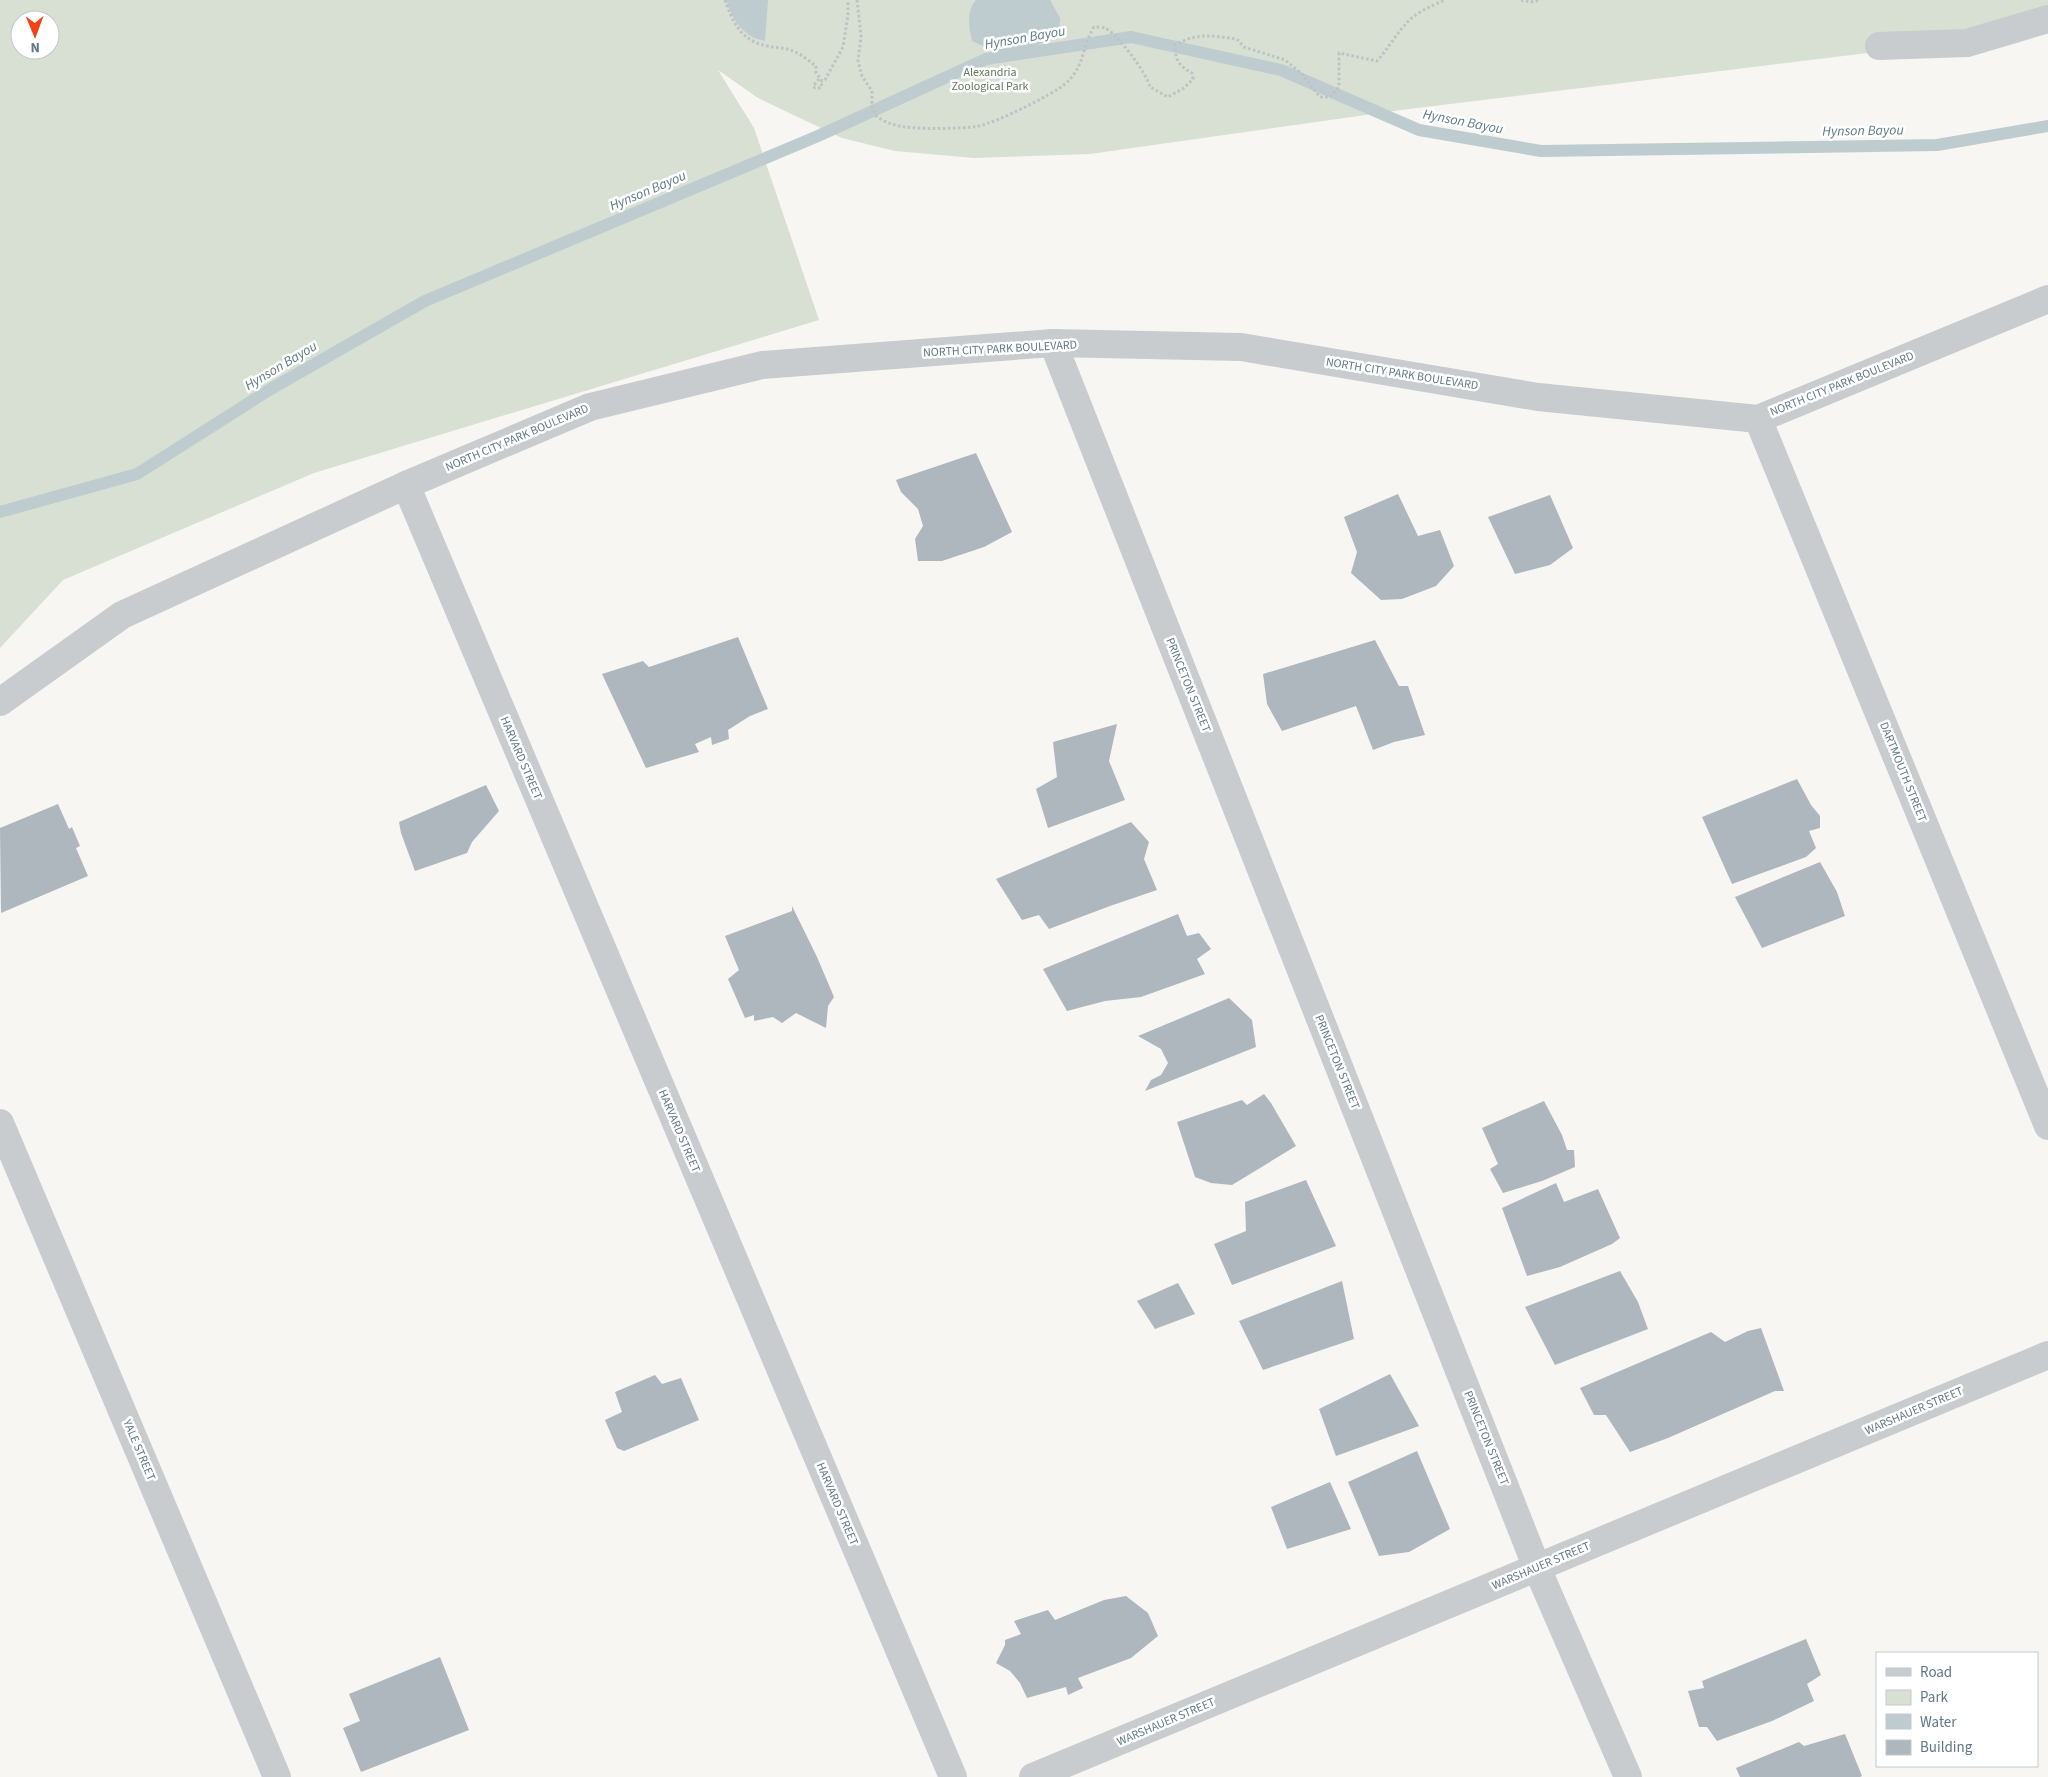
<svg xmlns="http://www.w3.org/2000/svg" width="2048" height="1777" viewBox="0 0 2048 1777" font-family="'Source Sans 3',sans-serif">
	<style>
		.green { fill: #d8dfd3; fill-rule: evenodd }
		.water { fill: #beccd0 }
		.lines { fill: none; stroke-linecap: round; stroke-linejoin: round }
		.stream { stroke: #beccd0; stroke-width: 12 }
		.building { fill: #aeb7bd }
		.path { stroke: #bfc2c4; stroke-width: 3; stroke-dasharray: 2.5 2.5; stroke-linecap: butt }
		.street { stroke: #c8cccf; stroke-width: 28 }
		.labels { text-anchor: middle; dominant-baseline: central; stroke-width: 5; stroke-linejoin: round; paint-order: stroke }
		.park-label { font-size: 12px; fill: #65785e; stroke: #fff }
		.street-label { font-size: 12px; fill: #627887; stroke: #fff }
		.water-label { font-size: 14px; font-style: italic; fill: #5e7b83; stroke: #fff }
	</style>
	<rect width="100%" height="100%" fill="#f7f6f3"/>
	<!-- green -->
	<path class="green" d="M0,0H2048V17L1965,41L1401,110L1090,154L974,158L895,151L842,138L758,98L718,70L754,128L819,320L314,473L63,580L0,648ZM20,20H50V50H20Z"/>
	<!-- water -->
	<g class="water">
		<path d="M726,0H768L765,41C744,38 732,19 726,0Z"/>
		<path d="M976,0H1050L1060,18L1059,33C1028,53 1007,59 972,41C969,28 966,11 976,0Z"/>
	</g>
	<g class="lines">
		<!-- stream -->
		<polyline class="stream" points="0,512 137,474 269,390 425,301 818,136 986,59 1131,37 1281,70 1419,130 1541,151 1937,145 2048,126"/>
	</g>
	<!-- building -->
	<g class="building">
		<polygon points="976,453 1012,532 984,547 942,561 918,561 915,539 923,526 918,509 901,492 896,480"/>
		<polygon points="1398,494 1418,536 1440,530 1454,566 1436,586 1402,599 1381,600 1351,573 1357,552 1344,517"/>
		<polygon points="1550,495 1573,548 1550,565 1515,574 1488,517"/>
		<polygon points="738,637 768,709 750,716 728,730 729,739 712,745 711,737 695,744 699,752 646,768 602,674 643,661 649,667"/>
		<polygon points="1375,640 1399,686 1408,686 1425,735 1394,742 1373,750 1356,706 1282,731 1267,704 1263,674"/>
		<polygon points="1117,724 1109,761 1125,800 1048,828 1036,789 1057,777 1053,742"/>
		<polygon points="1797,779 1811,805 1820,816 1820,828 1809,831 1816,848 1806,857 1732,884 1702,817"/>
		<polygon points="486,785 499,811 472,842 467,853 415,871 401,833 399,822"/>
		<polygon points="58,804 69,829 72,827 80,846 76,848 88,876 1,913 0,828"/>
		<polygon points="1131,822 1149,842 1144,859 1157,890 1110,906 1049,929 1039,915 1022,920 996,879"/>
		<polygon points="1820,862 1837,892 1845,916 1762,948 1735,897"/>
		<polygon points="792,906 817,957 834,997 828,1006 826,1028 796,1013 782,1023 773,1017 754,1021 754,1015 745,1018 728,979 739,970 725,936 792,911"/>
		<polygon points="1178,914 1187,936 1199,933 1211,949 1197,959 1205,974 1141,997 1105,1001 1067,1011 1043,969"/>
		<polygon points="1229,998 1252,1020 1256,1047 1145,1091 1151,1080 1161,1075 1168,1063 1161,1049 1138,1036"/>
		<polygon points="1264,1094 1271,1103 1296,1146 1232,1185 1211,1183 1195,1177 1177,1122 1242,1100 1247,1105"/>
		<polygon points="1544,1101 1562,1135 1567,1150 1574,1150 1575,1167 1542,1181 1503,1193 1490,1169 1498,1164 1482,1128"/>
		<polygon points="1306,1180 1336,1246 1232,1285 1214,1244 1246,1231 1245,1202"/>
		<polygon points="1556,1183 1564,1202 1598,1189 1620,1238 1612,1244 1560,1267 1527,1276 1502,1208"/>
		<polygon points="1620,1271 1638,1302 1648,1329 1555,1365 1525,1307"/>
		<polygon points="1342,1281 1354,1339 1263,1370 1239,1321"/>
		<polygon points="1178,1283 1195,1314 1155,1329 1137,1301"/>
		<polygon points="1761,1328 1784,1391 1775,1391 1668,1438 1630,1452 1606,1415 1594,1415 1580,1388 1711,1332 1725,1342 1748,1331"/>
		<polygon points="1390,1374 1419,1426 1336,1456 1319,1409"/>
		<polygon points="655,1375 662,1384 681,1378 699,1420 624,1451 617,1448 605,1420 622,1412 615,1392"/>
		<polygon points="1417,1451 1450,1529 1409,1552 1379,1556 1348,1482"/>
		<polygon points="1330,1482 1351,1529 1287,1549 1271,1507"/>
		<polygon points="1126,1596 1148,1613 1158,1636 1131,1658 1078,1678 1083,1688 1068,1695 1066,1687 1027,1698 1020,1683 1010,1671 996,1663 1005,1645 1005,1640 1021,1634 1014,1621 1048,1610 1055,1620 1104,1600"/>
		<polygon points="1806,1639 1821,1675 1807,1684 1814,1701 1772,1721 1717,1741 1707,1727 1699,1727 1688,1691 1704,1688 1702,1681"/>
		<polygon points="440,1657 469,1730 361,1772 343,1728 360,1721 349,1694"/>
		<polygon points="1845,1734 1862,1776 1860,1777 1740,1777 1736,1768 1799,1742 1804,1746"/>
	</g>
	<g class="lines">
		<!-- path -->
		<g class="path">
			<path d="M725,0C732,20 740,39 763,45C773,48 784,47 793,51C801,54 809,61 816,66V73L822,81L825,80L843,47L848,15V0"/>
			<path d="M857,0L861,36L858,61L862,76L872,91V107L875,115C881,120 888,123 895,125C911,130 963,129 979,126C995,123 1052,95 1065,84C1085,67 1082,46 1094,27C1097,27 1102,27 1105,28C1118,34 1147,74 1150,87L1168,97L1184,88L1193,79L1192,73C1179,66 1175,60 1175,45C1198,32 1212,36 1237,39L1244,47L1285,60L1302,74L1320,97H1330L1339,87V53L1377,61C1387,50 1394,37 1404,26C1413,14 1431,6 1445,0"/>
			<polyline points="1521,0 1531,2 1540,0"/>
			<polyline points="819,79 813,86 815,88 821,88 822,81"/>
		</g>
		<!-- street -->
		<g class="street">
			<polyline points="1879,46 1967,43 2048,19"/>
			<polyline points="1053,343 1537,1568 1628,1777"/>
			<polyline points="1758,419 2048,1126"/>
			<polyline points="406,485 953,1777"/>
			<polyline points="0,702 122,615 406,485 590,407 762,365 1053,343 1241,347 1538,397 1758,419 2048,299"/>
			<polyline points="0,1123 277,1777"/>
			<polyline points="1033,1777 2048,1355"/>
		</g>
	</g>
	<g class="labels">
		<!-- park labels -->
		<g class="park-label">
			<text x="990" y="72">Alexandria<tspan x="990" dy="14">Zoological Park</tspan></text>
		</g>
		<!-- street labels -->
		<g class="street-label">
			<text transform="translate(1000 349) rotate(-3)">NORTH CITY PARK BOULEVARD</text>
			<text transform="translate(1402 374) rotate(9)">NORTH CITY PARK BOULEVARD</text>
			<text transform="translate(1842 384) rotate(-22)">NORTH CITY PARK BOULEVARD</text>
			<text transform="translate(517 438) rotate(-23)">NORTH CITY PARK BOULEVARD</text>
			<text transform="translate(1188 685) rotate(68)">PRINCETON STREET</text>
			<text transform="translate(521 758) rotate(67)">HARVARD STREET</text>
			<text transform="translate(1903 772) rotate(68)">DARTMOUTH STREET</text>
			<text transform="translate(1337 1062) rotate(68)">PRINCETON STREET</text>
			<text transform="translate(679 1131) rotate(67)">HARVARD STREET</text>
			<text transform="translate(1914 1411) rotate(-23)">WARSHAUER STREET</text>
			<text transform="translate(1486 1438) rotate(68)">PRINCETON STREET</text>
			<text transform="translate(139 1450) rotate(67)">YALE STREET</text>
			<text transform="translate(837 1504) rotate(67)">HARVARD STREET</text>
			<text transform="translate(1541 1566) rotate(-23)">WARSHAUER STREET</text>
			<text transform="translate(1166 1722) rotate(-23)">WARSHAUER STREET</text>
		</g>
		<!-- water labels -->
		<g class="water-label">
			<text transform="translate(1025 38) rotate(-10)">Hynson Bayou</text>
			<text transform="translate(1463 122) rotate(11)">Hynson Bayou</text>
			<text transform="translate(1863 131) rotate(-1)">Hynson Bayou</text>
			<text transform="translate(648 191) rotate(-23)">Hynson Bayou</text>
			<text transform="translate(281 366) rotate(-31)">Hynson Bayou</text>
		</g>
	</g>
	<!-- legend -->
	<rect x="1876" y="1652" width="162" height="115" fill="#ffffff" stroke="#c0c9cf"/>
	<rect x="1886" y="1668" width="25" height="8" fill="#c8cccf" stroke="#c0c9cf"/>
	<text x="1920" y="1677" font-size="15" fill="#627887">Road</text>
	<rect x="1886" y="1690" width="25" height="15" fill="#d8dfd3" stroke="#c0c9cf"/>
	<text x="1920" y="1702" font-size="15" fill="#627887">Park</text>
	<rect x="1886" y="1714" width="25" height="15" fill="#beccd0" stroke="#c0c9cf"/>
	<text x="1920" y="1727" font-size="15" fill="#627887">Water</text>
	<rect x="1886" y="1740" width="25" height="15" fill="#aeb7bd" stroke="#c0c9cf"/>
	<text x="1920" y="1752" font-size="15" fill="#627887">Building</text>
	<!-- north arrow -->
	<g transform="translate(35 35) rotate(179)"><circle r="24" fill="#ffffff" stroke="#c0c9cf"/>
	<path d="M0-4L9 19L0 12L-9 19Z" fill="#f34116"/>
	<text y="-8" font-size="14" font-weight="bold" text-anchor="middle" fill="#627887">N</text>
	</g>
</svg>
